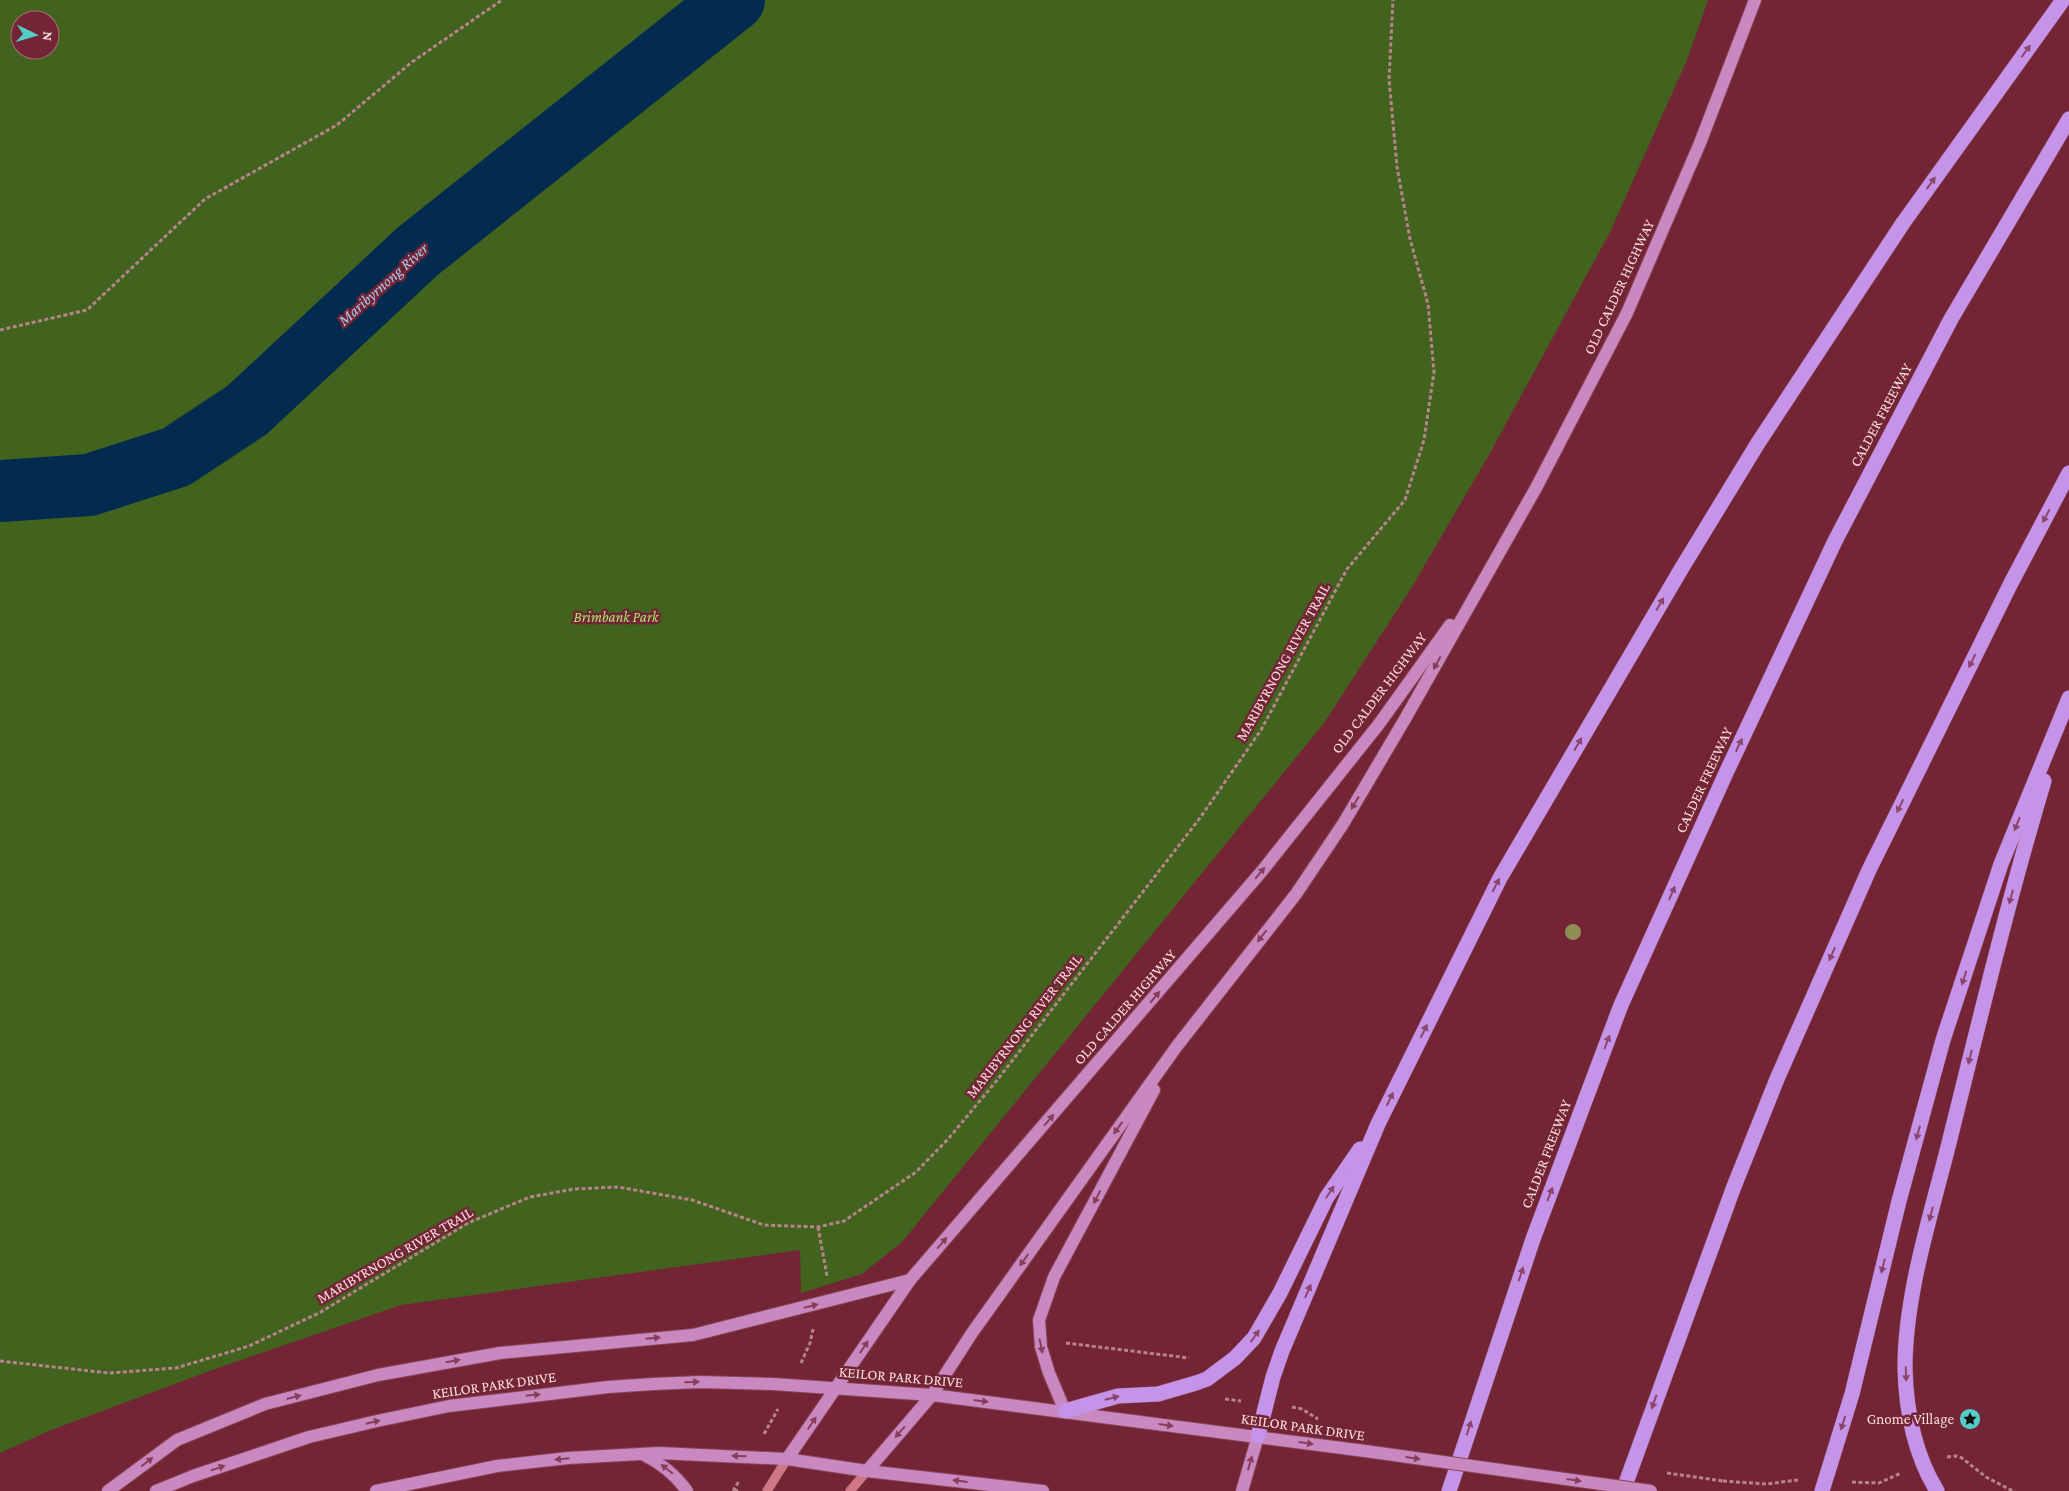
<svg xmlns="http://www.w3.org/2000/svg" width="2069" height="1491" viewBox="0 0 2069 1491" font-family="'Crimson Pro',serif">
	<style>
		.green { fill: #42631d; fill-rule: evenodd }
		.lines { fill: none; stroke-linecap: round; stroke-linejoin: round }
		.river { stroke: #032b50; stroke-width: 62 }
		.minor-casing { stroke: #864557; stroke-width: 10 }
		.major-casing { stroke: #864557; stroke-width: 14 }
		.highway-casing { stroke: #864557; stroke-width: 16 }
		.path { stroke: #b8838d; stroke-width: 3; stroke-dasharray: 4 2.5; stroke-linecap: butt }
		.minor { stroke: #cf7784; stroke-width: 9 }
		.major { stroke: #c988bf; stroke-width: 12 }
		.highway { stroke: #c593e7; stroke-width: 15 }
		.major-bridge-casing { stroke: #864557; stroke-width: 14; stroke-linecap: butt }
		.path-bridge { stroke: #b8838d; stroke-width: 3; stroke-dasharray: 4 2.5; stroke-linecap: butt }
		.major-bridge { stroke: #c988bf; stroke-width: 12 }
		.tree { fill: #908e54 }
		.oneway { fill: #8c466b }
		.oneway2 { fill: #883e58 }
		.labels { text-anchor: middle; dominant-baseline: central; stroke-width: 5; stroke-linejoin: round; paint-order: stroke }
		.street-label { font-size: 15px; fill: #f9dcdf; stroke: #732536 }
		.park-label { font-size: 15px; font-style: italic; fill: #a8e46d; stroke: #732536 }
		.poi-label { font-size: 15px; fill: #f9dcdf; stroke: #732536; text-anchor: end }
		.water-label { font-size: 16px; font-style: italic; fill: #a8caf0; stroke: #732536 }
	</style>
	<rect width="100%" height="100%" fill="#732536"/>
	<!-- green -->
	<path class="green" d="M0,0H1708L1687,60L1610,232L1490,453L1412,587L1324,723L902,1242L862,1274L801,1293L800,1250L401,1305L215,1369L51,1430L0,1453ZM20,20H50V50H20Z"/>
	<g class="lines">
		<!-- river -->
		<polyline class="river" points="0,491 89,485 176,457 247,410 418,251 734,0"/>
		<!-- minor casing -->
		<g class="minor-casing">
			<g id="minor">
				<polyline points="767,1491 787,1459"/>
				<polyline points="850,1491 867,1471"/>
			</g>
		</g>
		<!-- major casing -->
		<g class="major-casing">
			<g id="major">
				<polyline points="1065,1411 1049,1373 1041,1347 1039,1320 1054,1277 1154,1090"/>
				<path d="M644,1455C662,1464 675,1474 687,1491"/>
				<polyline points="787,1459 910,1280 1262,871 1379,724 1450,625"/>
				<polyline points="867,1471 932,1395 972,1333 1177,1046 1296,894 1343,824 1405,719 1536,488 1627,313 1700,143 1755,0"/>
				<polyline points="108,1491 177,1440 265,1404 378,1375 500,1353 693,1335 910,1280"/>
				<polyline points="156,1491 193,1476 309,1437 377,1421 449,1406 608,1387 653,1384 700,1382 773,1384 932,1395 1365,1451"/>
				<polyline points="376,1491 497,1466 568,1458 659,1453 787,1459 867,1471 1043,1491"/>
				<polyline points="1242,1491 1258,1436"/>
			</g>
		</g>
		<!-- highway casing -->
		<g class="highway-casing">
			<g id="highway">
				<polyline points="1065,1411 1118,1396 1158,1394 1196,1383 1207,1379 1235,1358 1254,1338 1280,1293 1327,1197 1360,1149"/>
				<polyline points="1258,1436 1273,1377 1282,1351 1378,1124 1500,878 1680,571 1758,443 1903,223 2063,0"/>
				<polyline points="1449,1491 1533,1239 1621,1005 1726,773 1835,541 1951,319 2069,119"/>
				<polyline points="1623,1491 1733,1189 1777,1079 1869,870 2011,583 2069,473"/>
				<polyline points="1822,1491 1852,1394 1899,1201 1943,1040 2001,864 2069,698"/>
				<path d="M1937,1491C1915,1455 1906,1410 1905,1368C1905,1294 1931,1215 1949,1143C1979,1022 2008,901 2044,781"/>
			</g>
		</g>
		<!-- path -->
		<g class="path">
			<polyline points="0,330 87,310 205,199 337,125 412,62 502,0"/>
			<polyline points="818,1227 827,1276"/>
			<polyline points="1066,1343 1189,1358"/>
			<polyline points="0,1361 109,1373 176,1368 249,1346 319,1313 468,1223 530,1197 574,1189 618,1187 692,1200 764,1225 818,1227 844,1221 916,1172 949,1138 998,1079 1200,818 1261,730 1347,569 1405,500 1424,440 1434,372 1428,304 1410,239 1397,167 1389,79 1393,0"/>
			<polyline points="801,1363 810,1343 813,1329"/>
			<polyline points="1225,1399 1241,1401"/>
			<polyline points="1292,1407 1302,1409 1318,1419"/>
			<polyline points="764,1434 778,1409"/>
			<polyline points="1947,1457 1956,1456 1962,1458 1986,1477 2013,1491"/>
			<polyline points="1723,1481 1766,1484 1798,1480"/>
			<polyline points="1852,1482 1879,1483 1901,1473"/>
			<polyline points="734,1490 740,1491"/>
			<polyline points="733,1491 739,1481"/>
		</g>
		<!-- minor -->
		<use href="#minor" class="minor"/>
		<!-- major -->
		<use href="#major" class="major"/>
		<!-- highway -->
		<use href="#highway" class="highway"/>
		<!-- major-bridge casing -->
		<g class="major-bridge-casing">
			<polyline id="major-bridge" points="1365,1451 1651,1491"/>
		</g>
		<!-- path-bridge -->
		<polyline class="path-bridge" points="1667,1473 1723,1481"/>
		<!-- major-bridge -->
		<use href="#major-bridge" class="major-bridge"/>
	</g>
	<!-- trees -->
	<circle class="tree" cx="1573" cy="932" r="8"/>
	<!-- one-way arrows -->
	<defs><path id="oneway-solid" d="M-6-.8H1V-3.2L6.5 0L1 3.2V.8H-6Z" transform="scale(1.25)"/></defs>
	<g class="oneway">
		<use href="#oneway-solid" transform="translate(2026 51) rotate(-54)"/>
		<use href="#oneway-solid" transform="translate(1931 183) rotate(-55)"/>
		<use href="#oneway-solid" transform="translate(2046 516) rotate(118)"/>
		<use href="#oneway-solid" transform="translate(1660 604) rotate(-60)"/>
		<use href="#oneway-solid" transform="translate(1972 661) rotate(116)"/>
		<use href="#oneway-solid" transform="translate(1578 744) rotate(-60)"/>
		<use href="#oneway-solid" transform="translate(1739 745) rotate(-65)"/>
		<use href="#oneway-solid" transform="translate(1900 806) rotate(116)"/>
		<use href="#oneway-solid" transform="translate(2017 824) rotate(112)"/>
		<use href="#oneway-solid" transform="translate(1496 885) rotate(-63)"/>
		<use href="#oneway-solid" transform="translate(1672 893) rotate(-66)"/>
		<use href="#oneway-solid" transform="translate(2011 897) rotate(105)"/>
		<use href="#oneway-solid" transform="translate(1832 954) rotate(114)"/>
		<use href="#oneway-solid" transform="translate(1964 978) rotate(108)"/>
		<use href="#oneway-solid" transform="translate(1424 1031) rotate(-64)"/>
		<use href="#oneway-solid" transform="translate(1607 1042) rotate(-69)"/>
		<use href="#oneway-solid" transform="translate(1970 1057) rotate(104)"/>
		<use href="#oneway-solid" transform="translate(1390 1099) rotate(-64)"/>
		<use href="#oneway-solid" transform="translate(1918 1133) rotate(105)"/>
		<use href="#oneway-solid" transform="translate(1330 1192) rotate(-57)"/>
		<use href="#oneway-solid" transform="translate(1550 1194) rotate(-69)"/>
		<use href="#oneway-solid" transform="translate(1931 1214) rotate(104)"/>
		<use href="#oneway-solid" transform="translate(1883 1266) rotate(104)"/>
		<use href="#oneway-solid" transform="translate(1521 1274) rotate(-71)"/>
		<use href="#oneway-solid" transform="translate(1308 1291) rotate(-67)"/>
		<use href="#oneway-solid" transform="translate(1255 1336) rotate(-55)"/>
		<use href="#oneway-solid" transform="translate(1906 1374) rotate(88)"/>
		<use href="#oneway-solid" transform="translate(1112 1398) rotate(-14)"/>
		<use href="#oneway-solid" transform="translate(1654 1402) rotate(110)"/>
		<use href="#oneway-solid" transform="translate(1843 1423) rotate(107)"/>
		<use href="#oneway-solid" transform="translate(1469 1428) rotate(-72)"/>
	</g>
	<g class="oneway2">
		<use href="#oneway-solid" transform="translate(1437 663) rotate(119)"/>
		<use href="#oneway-solid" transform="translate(1355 803) rotate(121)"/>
		<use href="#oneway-solid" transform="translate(1260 873) rotate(-50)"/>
		<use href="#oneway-solid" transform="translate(1262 936) rotate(128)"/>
		<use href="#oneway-solid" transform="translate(1155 997) rotate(-50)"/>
		<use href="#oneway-solid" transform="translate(1049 1120) rotate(-49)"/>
		<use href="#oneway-solid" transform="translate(1118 1128) rotate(126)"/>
		<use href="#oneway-solid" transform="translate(1097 1197) rotate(118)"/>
		<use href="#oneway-solid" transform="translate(942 1243) rotate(-49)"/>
		<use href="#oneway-solid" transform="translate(1024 1260) rotate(126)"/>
		<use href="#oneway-solid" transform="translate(811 1306) rotate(-14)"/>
		<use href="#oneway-solid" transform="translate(653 1338) rotate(-5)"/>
		<use href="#oneway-solid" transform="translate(1041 1346) rotate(78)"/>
		<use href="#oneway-solid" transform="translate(864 1347) rotate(-56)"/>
		<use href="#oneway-solid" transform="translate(453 1361) rotate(-10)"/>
		<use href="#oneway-solid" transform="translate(692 1382) rotate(-2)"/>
		<use href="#oneway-solid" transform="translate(533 1395) rotate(-6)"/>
		<use href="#oneway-solid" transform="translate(294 1397) rotate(-15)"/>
		<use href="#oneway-solid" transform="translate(981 1401) rotate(7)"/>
		<use href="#oneway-solid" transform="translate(373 1422) rotate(-13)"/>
		<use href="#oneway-solid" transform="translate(812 1423) rotate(-56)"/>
		<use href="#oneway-solid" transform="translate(1166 1425) rotate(8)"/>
		<use href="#oneway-solid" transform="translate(900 1432) rotate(131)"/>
		<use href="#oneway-solid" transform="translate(1306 1443) rotate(8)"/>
		<use href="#oneway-solid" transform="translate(739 1456) rotate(-178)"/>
		<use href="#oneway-solid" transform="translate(1413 1458) rotate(8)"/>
		<use href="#oneway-solid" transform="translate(562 1459) rotate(174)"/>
		<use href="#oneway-solid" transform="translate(147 1462) rotate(-37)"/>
		<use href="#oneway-solid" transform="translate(1250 1463) rotate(-74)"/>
		<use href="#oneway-solid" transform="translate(218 1468) rotate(-19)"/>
		<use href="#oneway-solid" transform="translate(667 1469) rotate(-141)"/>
		<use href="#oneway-solid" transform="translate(1574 1480) rotate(8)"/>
		<use href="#oneway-solid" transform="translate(960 1481) rotate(-173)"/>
	</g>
	<!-- icons -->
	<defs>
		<g id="sight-disc" transform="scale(1.125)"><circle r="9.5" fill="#54cdc8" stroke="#732536"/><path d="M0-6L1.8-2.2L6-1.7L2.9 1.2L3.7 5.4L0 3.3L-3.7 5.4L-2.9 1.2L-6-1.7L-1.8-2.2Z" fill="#111"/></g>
	</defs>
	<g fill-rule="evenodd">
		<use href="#sight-disc" x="1970" y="1419"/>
	</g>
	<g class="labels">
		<!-- street labels -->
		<g class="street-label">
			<text transform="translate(1619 287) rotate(-65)">OLD CALDER HIGHWAY</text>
			<text transform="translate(1881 415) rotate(-62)">CALDER FREEWAY</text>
			<text transform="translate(1283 662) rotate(-61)">MARIBYRNONG RIVER TRAIL</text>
			<text transform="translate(1379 693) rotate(-53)">OLD CALDER HIGHWAY</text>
			<text transform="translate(1704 780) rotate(-65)">CALDER FREEWAY</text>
			<text transform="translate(1125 1007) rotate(-49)">OLD CALDER HIGHWAY</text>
			<text transform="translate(1024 1026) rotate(-52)">MARIBYRNONG RIVER TRAIL</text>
			<text transform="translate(1546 1154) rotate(-69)">CALDER FREEWAY</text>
			<text transform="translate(395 1255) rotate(-30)">MARIBYRNONG RIVER TRAIL</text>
			<text transform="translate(901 1377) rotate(5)">KEILOR PARK DRIVE</text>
			<text transform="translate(494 1385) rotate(-8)">KEILOR PARK DRIVE</text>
			<text transform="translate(1303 1427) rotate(8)">KEILOR PARK DRIVE</text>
		</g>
		<!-- park labels -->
		<g class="park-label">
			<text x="616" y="617">Brimbank Park</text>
		</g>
		<!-- poi labels -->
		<g class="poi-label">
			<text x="1954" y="1419">Gnome Village</text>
		</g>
		<!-- water labels -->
		<g class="water-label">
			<text transform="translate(383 284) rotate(-42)">Maribyrnong River</text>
		</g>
	</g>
	<!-- north arrow -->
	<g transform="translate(35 35) rotate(95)"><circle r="24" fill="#732536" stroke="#a96e7a"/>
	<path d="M0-4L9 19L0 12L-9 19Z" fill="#54cdc8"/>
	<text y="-8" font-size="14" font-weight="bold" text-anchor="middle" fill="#f9dcdf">N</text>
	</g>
</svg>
